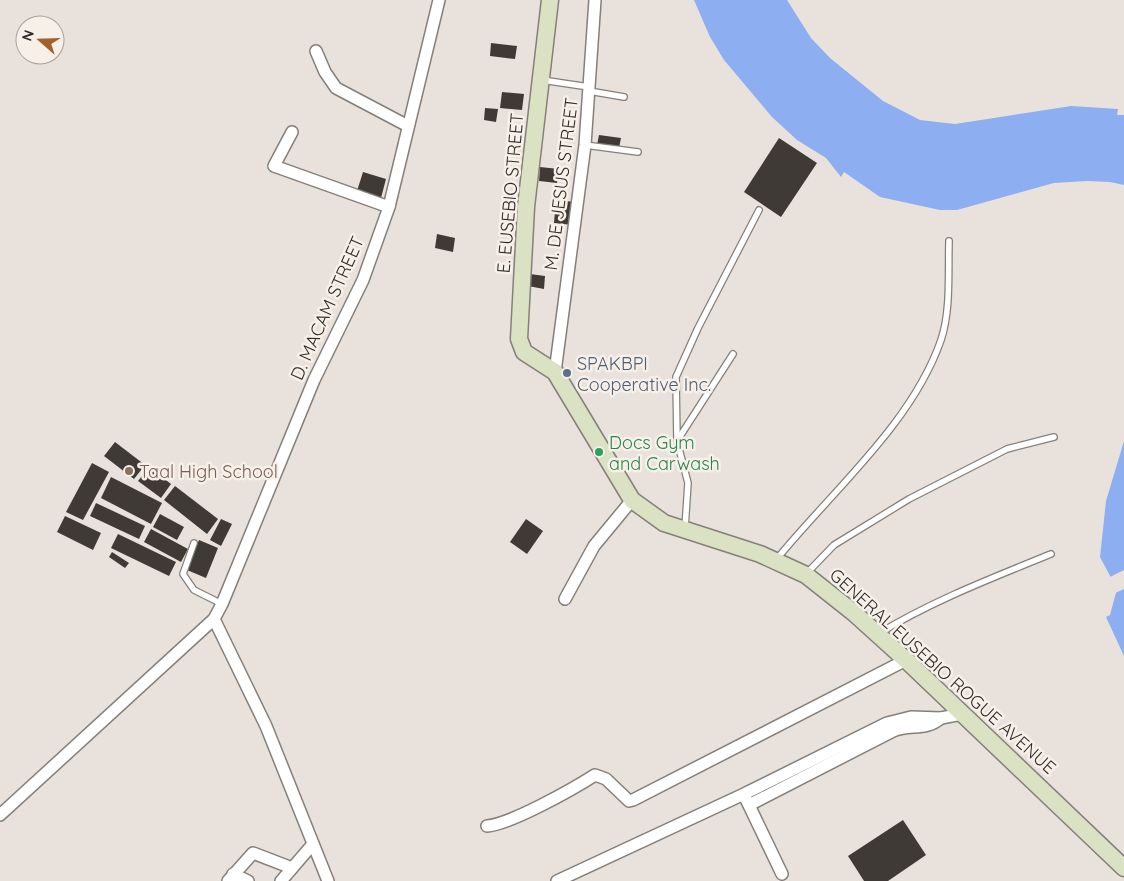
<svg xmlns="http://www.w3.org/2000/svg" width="1124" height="881" viewBox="0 0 1124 881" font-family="Quicksand,sans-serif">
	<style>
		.water { fill: #8daef1 }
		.pier { fill: #e9e2dc }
		.building { fill: #3f3a35 }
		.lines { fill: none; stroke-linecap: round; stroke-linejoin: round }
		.service-casing { stroke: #857f79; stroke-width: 8 }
		.minor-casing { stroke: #857f79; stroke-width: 14 }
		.secondary-casing { stroke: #857f79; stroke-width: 19 }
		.service { stroke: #fff; stroke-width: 5.5 }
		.minor { stroke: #fff; stroke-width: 11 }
		.secondary { stroke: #dbe1c3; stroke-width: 16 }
		.service-dot { fill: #5c6f8a; stroke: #f6f0e9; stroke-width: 2 }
		.leisure-dot { fill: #2e9e5b; stroke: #f6f0e9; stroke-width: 2 }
		.education-dot { fill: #8d6e63; stroke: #f6f0e9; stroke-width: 2 }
		.labels { text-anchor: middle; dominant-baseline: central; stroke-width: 5; stroke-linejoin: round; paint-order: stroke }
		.street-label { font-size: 18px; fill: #2d2b29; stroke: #f6f0e9 }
		.service-label { font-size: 18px; fill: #4e5e75; stroke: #f6f0e9; text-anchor: start }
		.leisure-label { font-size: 18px; fill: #27864d; stroke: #f6f0e9; text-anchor: start }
		.education-label { font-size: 18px; fill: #785e54; stroke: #f6f0e9; text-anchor: start }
	</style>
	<rect width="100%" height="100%" fill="#e9e2dc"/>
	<!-- water -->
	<g class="water">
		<polygon points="694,0 787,0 811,38 830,58 883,101 920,120 955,124 1071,106 1118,109 1117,115 1124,115 1124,185 1110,182 1087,181 1054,183 957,210 940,210 880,197 844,172 841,177 826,158 797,140 772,117 724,60 710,37"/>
		<polygon points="1124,441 1124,656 1106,617 1110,615 1117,589 1100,557 1106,501"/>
	</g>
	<!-- pier -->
	<polygon class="pier" points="1124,570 1124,589 1113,594 1115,589 1108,578"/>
	<!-- building -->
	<g class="building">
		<polygon points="491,43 517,46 515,59 490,56"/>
		<polygon points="502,92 524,94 522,110 500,108"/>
		<polygon points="485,108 498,109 496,122 484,120"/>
		<polygon points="599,135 621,138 619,148 597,145"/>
		<polygon points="779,138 817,163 781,217 744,192"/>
		<polygon points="540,167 559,169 557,183 539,181"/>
		<polygon points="363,172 386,179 381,198 357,191"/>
		<polygon points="556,200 575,202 573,225 554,223"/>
		<polygon points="437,234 455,238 453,252 435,248"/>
		<polygon points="530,274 545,276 544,289 528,286"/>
		<polygon points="115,442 145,465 134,479 104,456"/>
		<polygon points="92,463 109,472 83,520 66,512"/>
		<polygon points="149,467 171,484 161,498 138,481"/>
		<polygon points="111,477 162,503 151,524 101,498"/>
		<polygon points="175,486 218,519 207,534 164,500"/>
		<polygon points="96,503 145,526 139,539 90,516"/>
		<polygon points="160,514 184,527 177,540 153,527"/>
		<polygon points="65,516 101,533 93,550 57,532"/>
		<polygon points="221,519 232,524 221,546 210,540"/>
		<polygon points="526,519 543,531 527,554 510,542"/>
		<polygon points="151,529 188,549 181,562 144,542"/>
		<polygon points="118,534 176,562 169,576 111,548"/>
		<polygon points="199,540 218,548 206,578 187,570"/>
		<polygon points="112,552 129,563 125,568 109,557"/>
		<polygon points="903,820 926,855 888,881 864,881 848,856"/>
	</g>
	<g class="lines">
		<!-- service casing -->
		<g class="service-casing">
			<g id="service">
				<polyline points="542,80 589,87"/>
				<polyline points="589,91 624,97"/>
				<polyline points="585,145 638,152"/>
				<polyline points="677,441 733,354"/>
				<polyline points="685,528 688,483 677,441 676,377 698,328 759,210"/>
				<polyline points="194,543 183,574 194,590 222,604"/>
				<path d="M776,560C831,492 912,424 941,340C951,310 948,273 949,241"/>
				<polyline points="807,573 834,545 909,499 1007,449 1054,437"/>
				<path d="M878,634C932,601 992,578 1051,554"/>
			</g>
		</g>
		<!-- minor casing -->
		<g class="minor-casing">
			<g id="minor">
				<polyline points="316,51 325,72 336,88 408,126"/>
				<polyline points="292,132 274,166 389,207"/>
				<polyline points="555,372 585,145 595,0"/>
				<polyline points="565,599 594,546 632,500"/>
				<polyline points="214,619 266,726 328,881"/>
				<polyline points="746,799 782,874"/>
				<path d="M749,805L893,731C911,724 926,731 941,718"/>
				<polyline points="0,815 214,619 222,604 314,380 363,280 389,207 439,0"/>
				<path d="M487,826C511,824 573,789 595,775L606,779L629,801L633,800L906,660"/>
				<polyline points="233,874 248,881"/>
				<polyline points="228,881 253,853 292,868"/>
				<polyline points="281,881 313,844"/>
				<polyline points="557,881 744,794 887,723 911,717 941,718 962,714"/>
			</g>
		</g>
		<!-- secondary casing -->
		<g class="secondary-casing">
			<polyline id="secondary" points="550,0 526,207 519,339 524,352 555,372 632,500 664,523 760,554 806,575 854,613 906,660 1124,868"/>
		</g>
		<!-- service -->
		<use href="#service" class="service"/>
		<!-- minor -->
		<use href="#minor" class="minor"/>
		<!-- secondary -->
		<use href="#secondary" class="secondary"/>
	</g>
	<!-- markers -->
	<circle class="service-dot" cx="567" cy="373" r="5"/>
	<circle class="leisure-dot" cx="599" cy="452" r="5"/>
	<circle class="education-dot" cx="129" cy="471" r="5"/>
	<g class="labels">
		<!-- street labels -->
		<g class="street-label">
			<text transform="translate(561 184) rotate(-83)">M. DE JESUS STREET</text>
			<text transform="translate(510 193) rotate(-85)">E. EUSEBIO STREET</text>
			<text transform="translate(327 308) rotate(-66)">D. MACAM STREET</text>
			<text transform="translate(943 671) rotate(42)">GENERAL EUSEBIO ROGUE AVENUE</text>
		</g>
		<!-- service labels -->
		<g class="service-label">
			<text x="577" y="363">SPAKBPI<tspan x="577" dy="21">Cooperative Inc.</tspan></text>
		</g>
		<!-- leisure labels -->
		<g class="leisure-label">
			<text x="609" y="442">Docs Gym<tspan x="609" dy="21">and Carwash</tspan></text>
		</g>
		<!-- education labels -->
		<g class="education-label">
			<text x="139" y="471">Taal High School</text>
		</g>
	</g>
	<!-- north arrow -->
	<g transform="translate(40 40) rotate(290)"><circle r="24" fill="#f6f0e9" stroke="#a6a19c"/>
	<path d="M0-4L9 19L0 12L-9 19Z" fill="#a2612c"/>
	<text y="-8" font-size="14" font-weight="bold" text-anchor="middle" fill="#2d2b29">N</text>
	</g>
</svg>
